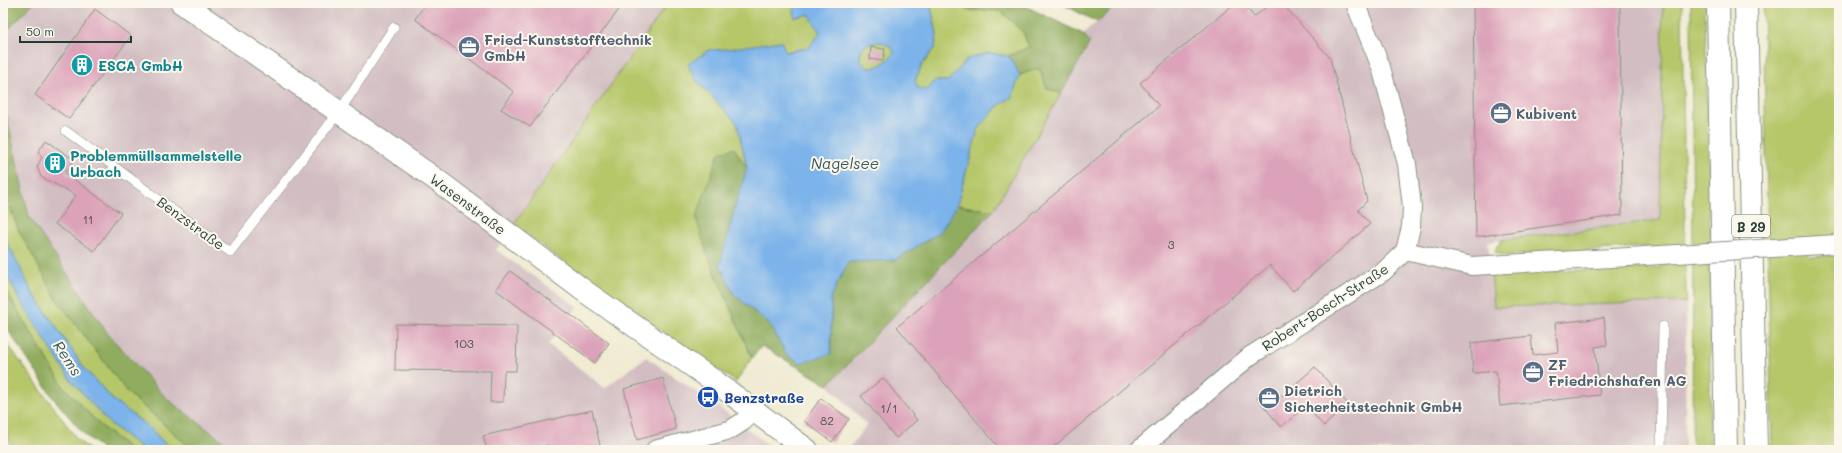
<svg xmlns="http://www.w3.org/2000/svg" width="1842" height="453" viewBox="0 0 1842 453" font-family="Mali,sans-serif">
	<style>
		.industrial { fill: #d2bec2 }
		.green { fill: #b6c76a; stroke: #6a824f }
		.forest { fill: #90ac5e; stroke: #587449 }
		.water { fill: #7bb3ea; stroke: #4d788f; fill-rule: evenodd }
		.building { fill: #dba2b9 }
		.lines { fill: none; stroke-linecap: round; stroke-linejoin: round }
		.service-casing { stroke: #889483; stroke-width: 10 }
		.minor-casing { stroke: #889483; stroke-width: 20 }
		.tertiary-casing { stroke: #889483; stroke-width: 24 }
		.trunk-casing { stroke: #889483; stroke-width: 24 }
		.service { stroke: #fff; stroke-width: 9 }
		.minor { stroke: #fff; stroke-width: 18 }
		.tertiary { stroke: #fff; stroke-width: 22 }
		.trunk { stroke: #fff; stroke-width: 22 }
		.rail-casing { stroke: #1f3d34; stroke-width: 4.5 }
		.rail { stroke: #fbf7ec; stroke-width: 3; stroke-dasharray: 9; stroke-linecap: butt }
		.minor-bridge-casing { stroke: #889483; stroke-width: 20; stroke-linecap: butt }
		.minor-bridge { stroke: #fff; stroke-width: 18 }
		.labels { text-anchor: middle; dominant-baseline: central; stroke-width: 4; stroke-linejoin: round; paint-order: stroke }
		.number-label { font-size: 12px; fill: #4e5655 }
		.shield { fill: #fbf7ec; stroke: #61756b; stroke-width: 1 }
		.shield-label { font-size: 13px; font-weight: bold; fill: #1f3d34 }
		.service-label { font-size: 14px; font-weight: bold; fill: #4e5e75; stroke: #fbf7ec; text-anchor: start }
		.culture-label { font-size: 14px; font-weight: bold; fill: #0d838f; stroke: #fbf7ec; text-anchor: start }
		.street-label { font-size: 14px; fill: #1f3d34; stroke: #fbf7ec }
		.transit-label { font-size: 14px; font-weight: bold; fill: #164399; stroke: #fbf7ec; text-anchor: start }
		.water-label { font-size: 15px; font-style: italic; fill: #365a62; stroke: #fbf7ec }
	</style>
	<rect width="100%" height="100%" fill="#fbf7ec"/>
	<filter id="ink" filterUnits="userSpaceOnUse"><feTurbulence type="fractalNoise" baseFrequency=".025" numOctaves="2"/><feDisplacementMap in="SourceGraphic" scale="8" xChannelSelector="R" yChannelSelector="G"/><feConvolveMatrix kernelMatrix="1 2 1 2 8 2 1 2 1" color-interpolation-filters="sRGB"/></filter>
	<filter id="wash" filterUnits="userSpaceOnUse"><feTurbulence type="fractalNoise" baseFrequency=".012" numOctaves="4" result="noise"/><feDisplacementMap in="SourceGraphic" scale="16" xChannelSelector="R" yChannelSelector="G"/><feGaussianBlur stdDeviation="0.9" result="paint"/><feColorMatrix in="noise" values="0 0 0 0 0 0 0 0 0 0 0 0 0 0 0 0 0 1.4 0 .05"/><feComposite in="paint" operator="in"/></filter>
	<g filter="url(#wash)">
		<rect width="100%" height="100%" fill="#f0ebd2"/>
		<!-- industrial -->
		<g class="industrial">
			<polygon points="33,3 668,3 496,250 578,307 548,344 605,388 646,357 717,406 775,450 235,450 167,399 108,334 29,217 3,98 3,64 4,35"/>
			<polygon points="1119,3 1663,3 1661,220 1488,242 1495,306 1686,302 1685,450 847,450 867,425 828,385 993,211 1090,42 1083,34"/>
			<polygon points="3,424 14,450 3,450"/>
		</g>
		<!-- green -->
		<g class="green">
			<polygon points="668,3 793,3 795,18 809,14 820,33 808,48 785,52 709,50 695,79 737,123 747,168 734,148 707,254 752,358 736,382 595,286 514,224"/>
			<polygon points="930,3 960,3 967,10 1001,11 1023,32 1029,47 1009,56 988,53 968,59 948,81 934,81 928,90 918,88 915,81 922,65 935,48 937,34"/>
			<polygon points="1663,3 1682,3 1686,302 1494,307 1491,272 1660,268 1660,248 1642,247 1507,256 1495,253 1497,246 1502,240 1660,220"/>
			<polygon points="1691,3 1705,3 1710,244 1710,450 1692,450 1693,248"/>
			<polygon points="1763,3 1839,3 1839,238 1808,240 1809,257 1839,255 1839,450 1772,450"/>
			<path d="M882,42L891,47L895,53C887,61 880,68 868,68L860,61L861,49L868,44Z"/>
			<polygon points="1039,68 1047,88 1061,94 993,211 957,205 978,129 998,106 1012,97 1020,75"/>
			<polygon points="3,187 18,229 127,392 193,450 171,450 149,427 113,400 84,368 31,290 3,234"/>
			<polygon points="3,266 18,297 108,422 144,450 131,450 102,427 63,386 11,299 3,283"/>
			<polygon points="3,338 77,439 90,450 14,450 3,424"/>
		</g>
		<!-- forest -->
		<g class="forest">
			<polygon points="3,3 33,3 4,34 3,64"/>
			<polygon points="960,3 1019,3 1083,34 1090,42 1061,94 1047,88 1039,68 1020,75 1009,56 1029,47 1023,32 1001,11 967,10"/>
			<polygon points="1060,3 1119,3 1097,22"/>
			<polygon points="3,98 29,217 108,334 167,399 235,450 193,450 127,392 57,300 18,229 3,187"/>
			<polygon points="734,148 747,168 735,207 734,294 770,325 786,354 831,353 831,297 848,262 895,260 940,232 957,205 993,211 828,385 762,346 752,358 707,254 696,218 719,153"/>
			<polygon points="3,283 11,299 63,386 102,427 131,450 103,450 83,433 54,399 10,333 3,321"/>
		</g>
		<!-- water -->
		<g class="water">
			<path d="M793,3H930L937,34L935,48L922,65L915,80L918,88L928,90L934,81H948L967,59L988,53L1009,56L1020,75L1012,97L998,106L978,129L957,205L940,232L895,260L848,262L831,297V354L800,363L786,354L770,325L734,294L720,265L735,207L747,168L737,123L695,79L688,64L709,50L727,49L781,41L786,52L808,48L820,33L809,14L795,18ZM881,42L891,47L894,53C887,61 880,68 868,68L860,61L861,49L868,44Z"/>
			<polygon points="3,234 31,290 84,368 113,400 149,427 171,450 144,450 108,422 70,379 18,297 3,266"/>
		</g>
		<g id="blocks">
			<!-- building -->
			<g class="building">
				<polygon points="426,3 624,3 530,127 501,109 514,92 415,19"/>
				<polygon points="1235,3 1243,3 1254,17 1271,3 1282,3 1330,58 1367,201 1358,210 1370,224 1293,291 1270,265 1050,450 1001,450 897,327 1159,106 1140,83"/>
				<polygon points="1620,3 1622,215 1476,237 1473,4"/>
				<polygon points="95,9 131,36 69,119 35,95"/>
				<polygon points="871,47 885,49 883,61 870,59"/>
				<polygon points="46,140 74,160 65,173 121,213 94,251 55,224 76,195 41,177 37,167 42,157 38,152"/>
				<polygon points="510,271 609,343 595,363 496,290"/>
				<polygon points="1604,318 1607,345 1595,347 1600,395 1500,406 1496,371 1473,373 1471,343 1531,336 1533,355 1558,352 1555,323"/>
				<polygon points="396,324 517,326 516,371 504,371 503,402 490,402 491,371 395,370"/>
				<polygon points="1315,367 1348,404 1324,426 1306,406 1281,427 1257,398 1271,386 1281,397"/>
				<polygon points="663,378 676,429 637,440 624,389"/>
				<polygon points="883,378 917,420 896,438 861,396"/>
				<polygon points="821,398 849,419 832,442 804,421"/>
				<polygon points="592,410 601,450 550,450 548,445 529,450 487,450 483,436"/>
			</g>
		</g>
	</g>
	<g filter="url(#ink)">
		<use href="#blocks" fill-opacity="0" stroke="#889483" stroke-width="1"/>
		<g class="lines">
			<!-- service casing -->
			<g class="service-casing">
				<g id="service">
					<polyline points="66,131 230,252 339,112 394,27"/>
					<polyline points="1661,450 1663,326"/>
				</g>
			</g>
			<!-- minor casing -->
			<g class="minor-casing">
				<g id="minor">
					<polyline points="1405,251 1472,266 1629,257"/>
					<polyline points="655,450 730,430 744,421 752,409"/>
					<polyline points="1139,450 1250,356 1383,272 1405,251 1411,227 1412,207 1407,164 1381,67 1355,3"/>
				</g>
			</g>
			<!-- tertiary casing -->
			<g class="tertiary-casing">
				<polyline id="tertiary" points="182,3 434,178 587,293 717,383 807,450"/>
			</g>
			<!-- trunk casing -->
			<g class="trunk-casing">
				<g id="trunk">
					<polyline points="1718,3 1726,450"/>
					<polyline points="1746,3 1756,450"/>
				</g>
			</g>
			<!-- service -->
			<use href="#service" class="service"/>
			<!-- minor -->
			<use href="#minor" class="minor"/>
			<!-- tertiary -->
			<use href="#tertiary" class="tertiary"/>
			<!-- trunk -->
			<use href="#trunk" class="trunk"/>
			<!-- rail casing -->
			<g class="rail-casing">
				<polyline id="rail" points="3,444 5,450"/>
			</g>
			<!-- rail -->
			<use href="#rail" class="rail"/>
			<!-- minor-bridge casing -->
			<g class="minor-bridge-casing">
				<polyline id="minor-bridge" points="1629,257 1837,244"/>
			</g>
			<!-- minor-bridge -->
			<use href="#minor-bridge" class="minor-bridge"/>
		</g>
	</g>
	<!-- icons -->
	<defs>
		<g id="office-disc" transform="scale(1.15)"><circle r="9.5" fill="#5c6f8a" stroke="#fbf7ec"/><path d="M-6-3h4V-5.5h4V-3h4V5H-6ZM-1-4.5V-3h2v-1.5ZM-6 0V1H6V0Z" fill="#fff"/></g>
		<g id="building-disc" transform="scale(1.15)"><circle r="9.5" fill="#0f9aa8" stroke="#fbf7ec"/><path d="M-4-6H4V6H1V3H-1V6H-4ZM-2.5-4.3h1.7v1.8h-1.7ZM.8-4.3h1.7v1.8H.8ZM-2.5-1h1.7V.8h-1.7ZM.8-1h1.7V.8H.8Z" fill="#fff"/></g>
		<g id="bus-disc" transform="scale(1.15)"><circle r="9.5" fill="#1a4fb4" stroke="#fbf7ec"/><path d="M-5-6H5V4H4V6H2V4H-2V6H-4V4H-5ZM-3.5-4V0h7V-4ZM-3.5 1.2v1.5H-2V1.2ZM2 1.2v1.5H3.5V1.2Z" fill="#fff"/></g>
	</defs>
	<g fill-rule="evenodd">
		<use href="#office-disc" x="469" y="47"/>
		<use href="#building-disc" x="82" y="65"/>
		<use href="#office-disc" x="1501" y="113"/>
		<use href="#building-disc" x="55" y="163"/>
		<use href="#office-disc" x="1533" y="372"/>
		<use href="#bus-disc" x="708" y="397"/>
		<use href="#office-disc" x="1269" y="398"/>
	</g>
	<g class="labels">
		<!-- number labels -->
		<g class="number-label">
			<text x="88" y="219">11</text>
			<text x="1171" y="244">3</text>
			<text x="464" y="343">103</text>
			<text x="889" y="408">1/1</text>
			<text x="827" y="420">82</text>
		</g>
		<!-- shield labels -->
		<rect class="shield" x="1732" y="215" width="38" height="22" rx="3"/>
		<g class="shield-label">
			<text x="1751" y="226">B 29</text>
		</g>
		<!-- service labels -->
		<g class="service-label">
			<text x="484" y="39">Fried-Kunststofftechnik<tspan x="484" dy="16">GmbH</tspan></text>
			<text x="1516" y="113">Kubivent</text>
			<text x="1548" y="364">ZF<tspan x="1548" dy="16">Friedrichshafen AG</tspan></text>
			<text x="1284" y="390">Dietrich<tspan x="1284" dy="16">Sicherheitstechnik GmbH</tspan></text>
		</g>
		<!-- culture labels -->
		<g class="culture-label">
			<text x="98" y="65">ESCA GmbH</text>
			<text x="70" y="155">Problemmüllsammelstelle<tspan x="70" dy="16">Urbach</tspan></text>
		</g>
		<!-- street labels -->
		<g class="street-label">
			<text transform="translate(468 204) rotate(37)">Wasenstraße</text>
			<text transform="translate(191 223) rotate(36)">Benzstraße</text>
			<text transform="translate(1325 307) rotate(-33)">Robert-Bosch-Straße</text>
		</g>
		<!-- transit labels -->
		<g class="transit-label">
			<text x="724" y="397">Benzstraße</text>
		</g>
		<!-- water labels -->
		<g class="water-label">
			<text x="845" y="163">Nagelsee</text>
			<text transform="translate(68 358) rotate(57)">Rems</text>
		</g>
	</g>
	<!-- margin -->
	<rect width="1842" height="453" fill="none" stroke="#fbf7ec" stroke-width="16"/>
	<!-- scale -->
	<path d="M20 36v6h111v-6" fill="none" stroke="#1f3d34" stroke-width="2"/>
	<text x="26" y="36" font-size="12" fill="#1f3d34" stroke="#fbf7ec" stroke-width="3" paint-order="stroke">50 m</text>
</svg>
